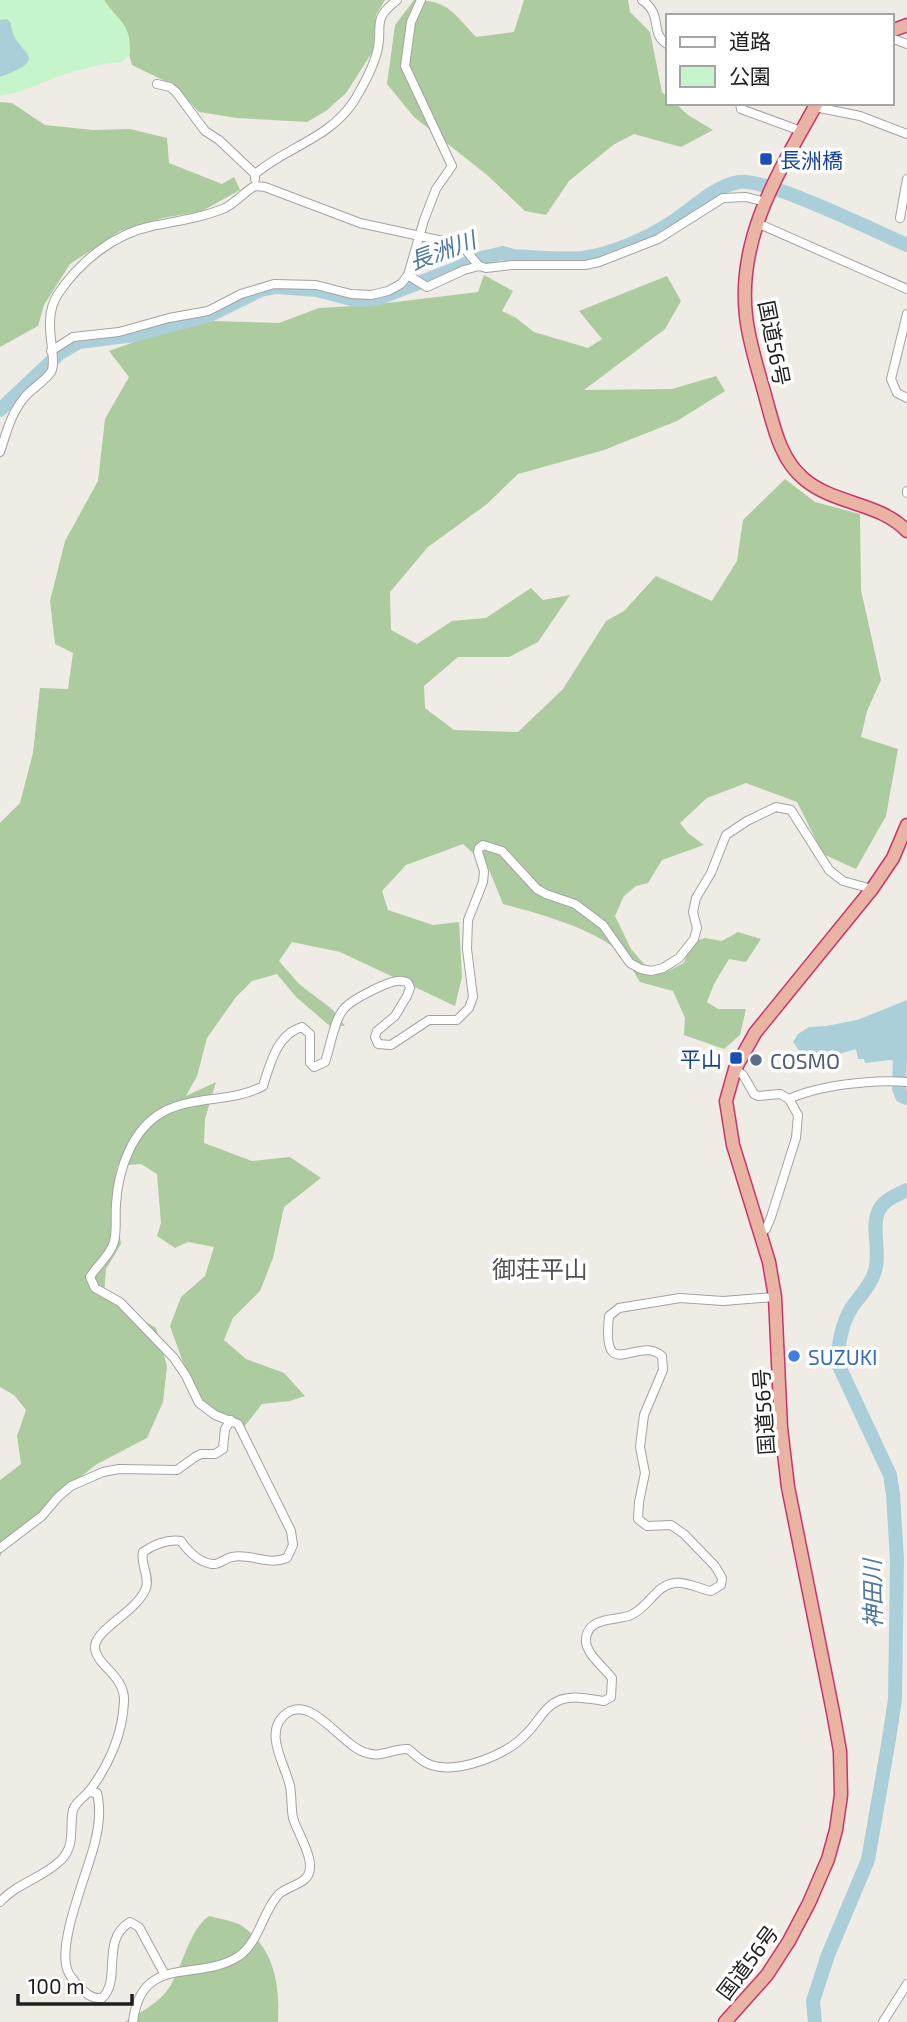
<svg xmlns="http://www.w3.org/2000/svg" width="907" height="2022" viewBox="0 0 907 2022" font-family="'Exo 2','Noto Sans JP',sans-serif">
	<style>
		.forest { fill: #accb9e }
		.park { fill: #c7f5cb }
		.water { fill: #aacfd9 }
		.lines { fill: none; stroke-linecap: round; stroke-linejoin: round }
		.river { stroke: #aacfd9; stroke-width: 14 }
		.minor-casing { stroke: #a3a3a3; stroke-width: 10 }
		.trunk-casing { stroke: #cc3469; stroke-width: 15 }
		.minor { stroke: #fff; stroke-width: 8 }
		.trunk { stroke: #eab4a4; stroke-width: 12 }
		.transit-dot { fill: #1a4fb4; stroke: #fff; stroke-width: 2.5 }
		.service-dot { fill: #5c6f8a; stroke: #fff; stroke-width: 2.5 }
		.shop-dot { fill: #3f7fe0; stroke: #fff; stroke-width: 2.5 }
		.labels { text-anchor: middle; dominant-baseline: central; stroke-width: 7; stroke-linejoin: round; paint-order: stroke }
		.transit-label { font-size: 21px; fill: #164399; stroke: #fff; text-anchor: start }
		.street-label { font-size: 21px; fill: #1f1f1f; stroke: #fff }
		.service-label { font-size: 21px; fill: #4e5e75; stroke: #fff; text-anchor: start }
		.shop-label { font-size: 21px; fill: #366cbe; stroke: #fff; text-anchor: start }
		.water-label { font-size: 23px; font-style: italic; fill: #5079a0; stroke: #fff }
		.quarter-label { font-size: 24px; fill: #525252; stroke: #fff }
	</style>
	<rect width="100%" height="100%" fill="#efece6"/>
	<!-- forest -->
	<g class="forest">
		<polygon points="97,0 385,0 376,15 373,51 346,93 326,111 307,122 237,118 199,112 175,86 132,65 124,37"/>
		<path d="M414,0C449,0 454,14 476,37L514,32L524,0H628L630,12L650,32L662,92L667,97V103H675L688,115L713,130L681,147L634,134L613,145L569,181L546,215L525,211L487,175L414,117L387,84L395,25Z"/>
		<polygon points="0,102 12,103 45,125 93,130 130,129 167,138 169,163 222,184 234,177 240,190 202,211 163,218 120,231 70,264 44,305 38,326 0,347"/>
		<path d="M484,275L513,291L502,311L516,318L534,332L588,348L602,339L579,311L667,276L681,301L665,329L584,390L672,389L716,376L725,391L677,421L604,450L518,474L487,504L428,547L390,592L391,630L417,644L452,621L486,618L531,588L543,600L570,595L538,642L509,657H458L424,686L425,708L454,730L518,732L563,689L606,621L624,611L656,576L712,601L737,561L743,520L785,479L815,502L860,514L861,590L881,680L867,711L861,737L898,749L886,816L856,869L823,854L797,802L746,783L707,798L680,823L688,833L704,845L662,860L648,883L636,886L624,896L615,916L631,949L645,965L666,972L684,963L692,942L705,938L722,941L738,932L761,939L746,962L729,959L714,984L707,1002L718,1009H746L740,1035L724,1049L684,1035L685,1018L673,991L640,982C634,973 629,961 622,954C593,928 540,914 503,904L488,867L463,844L406,865L382,891L388,910L433,925L459,922L462,977L455,1006L340,952L292,942L279,961L299,984L333,1010L345,1026H330L296,997L277,974L252,981L236,997L207,1038L197,1076L186,1096L216,1082L205,1119L204,1143L252,1161L290,1157L321,1178L284,1207L273,1258L260,1291L233,1318L224,1340L246,1359L284,1373L305,1396L290,1401L262,1404L244,1427L222,1418L194,1393L170,1326L181,1297L205,1276L214,1247L188,1242L175,1248L157,1236L161,1223L157,1174L141,1164L117,1166L114,1202L121,1244L106,1269L104,1296L156,1328L167,1366L163,1402L147,1438L97,1464L56,1496L4,1547L0,1557V1480L21,1464L17,1436L26,1410L14,1395L0,1387V823L20,803L33,753L40,688L68,689L73,653L55,644L50,601L65,541L98,481L105,419L129,377L109,351L151,336L213,321L279,323L319,308L371,305L478,292Z"/>
		<path d="M209,1916C220,1919 237,1921 245,1928C275,1951 280,1987 278,2022H125C139,2013 160,2002 169,1988C183,1966 189,1930 209,1916Z"/>
	</g>
	<!-- park -->
	<path class="park" d="M0,0H104C120,23 131,23 130,54L122,62L103,64L65,74L19,92L0,96Z"/>
	<!-- water -->
	<g class="water">
		<path d="M7,19L11,23C11,54 58,56 0,77V20Z"/>
		<polygon points="907,1000 907,1062 890,1060 865,1063 864,1059 858,1059 856,1049 818,1060 820,1068 812,1068 793,1042 798,1034 809,1027 826,1026 857,1020"/>
	</g>
	<g class="lines">
		<!-- river -->
		<g class="river">
			<path d="M0,410L60,353L79,342L135,335L210,315L261,290L276,287L317,290L355,300L377,299L455,269L473,260L503,253L513,256C535,257 560,260 582,258C612,254 646,239 671,223C691,210 714,186 739,182C765,177 877,232 907,245"/>
			<polyline points="900,1051 899,1089 902,1096 907,1098"/>
			<path d="M815,2022L813,2001L828,1955L868,1860L889,1739L895,1699L897,1560L893,1494L890,1475L838,1364C837,1346 842,1323 852,1307C860,1296 871,1285 875,1271C881,1252 871,1230 878,1212C883,1200 895,1196 907,1190"/>
		</g>
		<!-- minor casing -->
		<g class="minor-casing">
			<g id="minor">
				<path d="M642,0C664,15 649,33 667,44"/>
				<polyline points="891,38 907,44"/>
				<polyline points="157,84 170,87 176,92 205,131 219,140 255,174 255,179"/>
				<polyline points="740,103 741,109 801,131"/>
				<polyline points="815,107 860,116 907,134"/>
				<path d="M255,174C288,146 329,139 354,101C363,86 373,68 377,52C384,26 370,21 397,0"/>
				<polyline points="900,218 907,179"/>
				<polyline points="757,223 907,289"/>
				<polyline points="408,275 427,287 464,270 479,266 486,268 512,265 585,265 599,262 658,239 723,198 746,197 765,202"/>
				<polyline points="907,314 891,379 897,393 907,398"/>
				<polyline points="51,351 73,337 119,332 169,318 208,311 241,294 274,284 316,285 351,294 371,295 388,291 401,284 408,275 424,220 436,189 452,166 405,66 411,22 421,0"/>
				<path d="M0,452C6,434 11,413 24,398C31,389 44,382 51,372C59,358 40,321 58,294C80,261 114,234 152,226C177,221 201,218 225,208C237,202 244,192 255,186L265,187L360,223L452,243L464,248L479,266"/>
				<polyline points="907,491 907,493"/>
				<polyline points="735,1069 743,1075 754,1094 758,1096 780,1094 789,1099 798,1115 796,1138 771,1217 766,1229 761,1233"/>
				<path d="M789,1099C819,1085 875,1079 907,1082"/>
				<polyline points="0,1548 42,1516 58,1497 71,1486 103,1472 119,1469 177,1470 195,1457 201,1454 215,1454 223,1449 225,1429 231,1420"/>
				<path d="M88,1792L97,1793C101,1809 99,1826 95,1842C88,1872 58,1940 67,1969C69,1976 74,1981 79,1986C86,1994 92,1999 102,1998C122,1980 100,1940 130,1922L139,1927L165,1975"/>
				<path d="M0,1902C17,1883 43,1878 61,1860C76,1845 69,1828 73,1810C76,1801 85,1797 90,1790C109,1765 123,1733 124,1701C125,1675 95,1665 95,1647C95,1629 137,1612 146,1588C150,1576 140,1564 143,1552C155,1544 167,1539 181,1541C188,1551 198,1562 212,1564C220,1565 225,1558 232,1557C251,1553 267,1566 287,1558L293,1545L291,1531L238,1424L215,1415L199,1403L186,1376L174,1358L120,1302L95,1288L90,1277C97,1265 110,1256 114,1242C117,1230 115,1217 116,1204C118,1170 132,1129 163,1112C194,1095 232,1103 263,1086C270,1064 277,1034 302,1027L310,1034V1063L314,1067L325,1062C330,1049 334,1020 343,1010C350,1000 391,979 402,981C409,982 408,983 410,988L407,996L395,1016L377,1031L375,1037L378,1044L391,1045L429,1020H457L469,1008L473,997L467,949L468,920L483,882L484,871L478,852L479,848L483,845L502,851L537,889L546,894L575,904L603,925L630,963L641,969L651,971L663,968L679,958L694,939L697,928L693,912L696,898L711,873L726,835L747,821L776,807L791,810L829,870L843,881L872,889"/>
				<path d="M133,2022C141,1952 199,1983 239,1956C260,1941 262,1912 279,1894C287,1887 300,1885 306,1878C319,1864 297,1833 293,1818C291,1808 292,1797 290,1786C285,1764 262,1731 287,1713C313,1695 342,1747 367,1753C382,1758 394,1748 408,1749C416,1755 421,1762 431,1765C458,1774 507,1755 526,1734C538,1723 544,1706 560,1700C574,1695 590,1699 604,1701L611,1697L612,1678C604,1667 584,1653 586,1638C589,1616 617,1621 631,1615C649,1607 655,1586 674,1583C686,1581 699,1589 711,1591L721,1585L722,1578L715,1566L684,1534L671,1525L647,1526L638,1519L639,1502L645,1473L640,1447L644,1415L663,1370L662,1356C638,1334 601,1387 609,1316L619,1308L680,1298L723,1301L775,1297"/>
				<polyline points="883,2022 907,1984"/>
			</g>
		</g>
		<!-- trunk casing -->
		<g class="trunk-casing">
			<g id="trunk">
				<polyline points="891,31 907,25"/>
				<path d="M817,103C780,170 737,236 746,316C749,344 759,372 766,399C774,427 780,459 804,479C835,505 879,502 907,531"/>
				<polyline points="725,2022 767,1975 789,1941 809,1903 828,1859 836,1830 841,1795 840,1751 833,1712 788,1487 781,1428 775,1297 769,1262 733,1145 726,1101 735,1069 755,1033 872,889 893,858 907,825"/>
			</g>
		</g>
		<!-- minor -->
		<use href="#minor" class="minor"/>
		<!-- trunk -->
		<use href="#trunk" class="trunk"/>
	</g>
	<!-- markers -->
	<g class="transit-dot">
		<rect x="759" y="152" width="14" height="14" rx="3.5"/>
		<rect x="729" y="1051" width="14" height="14" rx="3.5"/>
	</g>
	<circle class="service-dot" cx="756" cy="1060" r="7"/>
	<circle class="shop-dot" cx="794" cy="1356" r="7"/>
	<g class="labels">
		<!-- transit labels -->
		<g class="transit-label">
			<text x="780" y="159">長洲橋</text>
			<text x="722" y="1058" text-anchor="end">平山</text>
		</g>
		<!-- street labels -->
		<g class="street-label">
			<text transform="translate(775 343) rotate(79)">国道56号</text>
			<text transform="translate(763 1412) rotate(-94)">国道56号</text>
			<text transform="translate(747 1962) rotate(-53)">国道56号</text>
		</g>
		<!-- service labels -->
		<g class="service-label">
			<text x="770" y="1060">COSMO</text>
		</g>
		<!-- shop labels -->
		<g class="shop-label">
			<text x="808" y="1356">SUZUKI</text>
		</g>
		<!-- water labels -->
		<g class="water-label">
			<text transform="translate(442 250) rotate(-20)">長洲川</text>
			<text transform="translate(872 1594) rotate(-91)">神田川</text>
		</g>
		<!-- quarter labels -->
		<g class="quarter-label">
			<text x="540" y="1268">御荘平山</text>
		</g>
	</g>
	<!-- legend -->
	<rect x="666" y="14" width="228" height="91" fill="#ffffff" stroke="#a5a5a5" stroke-width="2"/>
	<rect x="680" y="37" width="35" height="10" fill="#ffffff" stroke="#a5a5a5" stroke-width="2"/>
	<text x="729" y="49" font-size="21" fill="#1f1f1f">道路</text>
	<rect x="680" y="66" width="35" height="21" fill="#c7f5cb" stroke="#a5a5a5" stroke-width="2"/>
	<text x="729" y="84" font-size="21" fill="#1f1f1f">公園</text>
	<!-- scale -->
	<path d="M18 1994v10h114v-10" fill="none" stroke="#1f1f1f" stroke-width="3.5"/>
	<text x="28" y="1994" font-size="21" fill="#1f1f1f" stroke="#ffffff" stroke-width="5" paint-order="stroke">100 m</text>
</svg>
